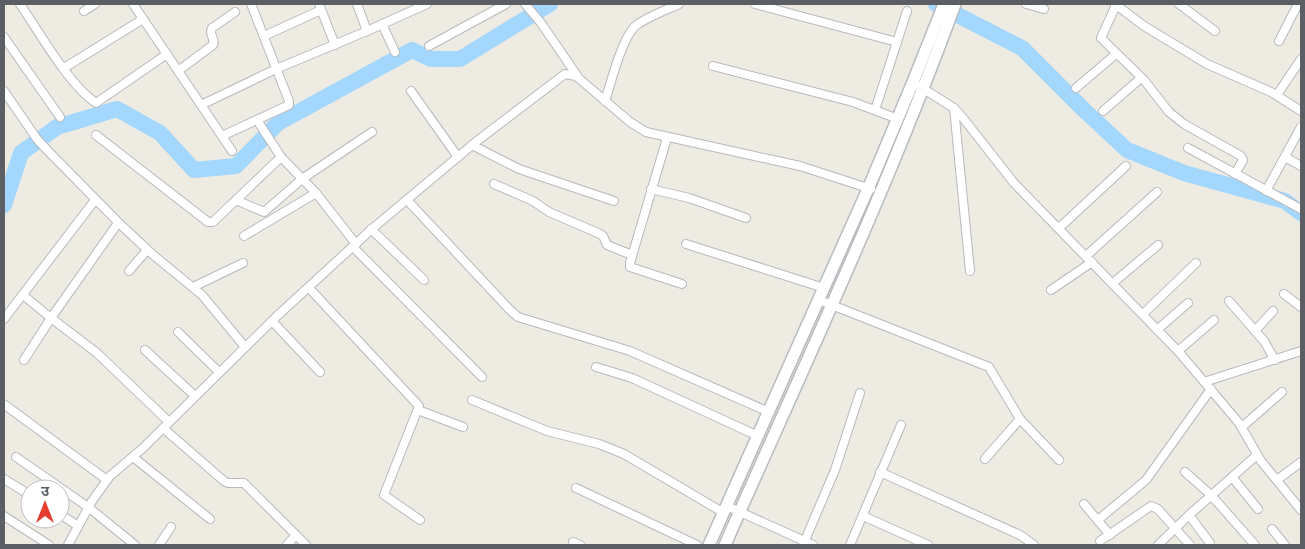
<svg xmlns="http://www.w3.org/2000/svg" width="1305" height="549" viewBox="0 0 1305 549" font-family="Signika,'Noto Sans Devanagari',sans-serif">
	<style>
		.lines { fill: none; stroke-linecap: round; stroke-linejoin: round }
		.river { stroke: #a3d7fd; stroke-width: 16 }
		.minor-casing { stroke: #b6b9bd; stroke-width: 10 }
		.secondary-casing { stroke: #b7babf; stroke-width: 14 }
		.minor { stroke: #fff; stroke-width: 8 }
		.secondary { stroke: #fff; stroke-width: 11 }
	</style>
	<rect width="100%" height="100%" fill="#eeebe3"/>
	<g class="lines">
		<!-- river -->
		<g class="river">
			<polyline points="936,4 1022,48 1084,110 1127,150 1184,173 1285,201 1301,213"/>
			<polyline points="4,205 21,153 57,127 117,109 160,133 194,170 236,166 278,123 412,50 431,59 460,59 550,4"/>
		</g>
		<!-- minor casing -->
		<g class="minor-casing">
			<g id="minor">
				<path d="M20,4C39,32 69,85 96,103L167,54"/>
				<polyline points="133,4 232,151"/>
				<polyline points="319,4 335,45"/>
				<polyline points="357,4 367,31"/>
				<polyline points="525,4 541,23 578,77"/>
				<polyline points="755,4 897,42"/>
				<polyline points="1026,4 1044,9"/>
				<polyline points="1115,4 1144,26 1207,64 1271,92 1301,111"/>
				<polyline points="1179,4 1215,31"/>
				<polyline points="1116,5 1101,38 1144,80 1169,112 1184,124 1241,156 1243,160 1235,174"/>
				<polyline points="84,11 95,4"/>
				<polyline points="382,24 395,52"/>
				<polyline points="264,36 321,10"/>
				<polyline points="4,37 60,117"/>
				<polyline points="1279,41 1298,4"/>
				<polyline points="429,46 506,4"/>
				<polyline points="713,66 853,102 898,119"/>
				<polyline points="64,68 143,19"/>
				<path d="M178,71L213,45C216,39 208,34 212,28L235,12"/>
				<polyline points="919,86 954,108 963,118 1014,183 1178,351 1239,423 1261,461 1301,510"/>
				<polyline points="1076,88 1116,54"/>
				<polyline points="4,91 37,139 49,152 121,225 152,254 202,295 245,347"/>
				<polyline points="411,91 458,157"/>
				<polyline points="1277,95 1301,59"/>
				<path d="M605,101C611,83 623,33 638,24C650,16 666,10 679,4"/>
				<polyline points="201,105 276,69 367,31 427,4"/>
				<polyline points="954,108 970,271"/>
				<polyline points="875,110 907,11"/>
				<polyline points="1103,111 1141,78"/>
				<polyline points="257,120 281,157 316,193 356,244"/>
				<polyline points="96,135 208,222 213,222 281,157"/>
				<polyline points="222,136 289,105 289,101 251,4"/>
				<polyline points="667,138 630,263 630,267 682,284"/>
				<polyline points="472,145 519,169 614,201"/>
				<polyline points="1188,148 1301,209"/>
				<polyline points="1285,157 1301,166"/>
				<polyline points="494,184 533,201 549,212 598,233 603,236 607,245 632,255"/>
				<polyline points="651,189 689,198 746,218"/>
				<polyline points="1266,191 1301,127"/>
				<polyline points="236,200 264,212 302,179 372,132"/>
				<polyline points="407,200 510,310 518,317 630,351 769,412"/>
				<polyline points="1059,228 1126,166"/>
				<polyline points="371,229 424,280"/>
				<polyline points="244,236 316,193"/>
				<polyline points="686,244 824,288"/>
				<polyline points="353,247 482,377"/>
				<polyline points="1086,256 1157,192"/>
				<polyline points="129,271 147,250"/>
				<polyline points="1113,283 1158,245"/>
				<polyline points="193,287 243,263"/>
				<polyline points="309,288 419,406 384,495 420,520"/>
				<polyline points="1051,290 1092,262"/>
				<polyline points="1284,294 1301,307"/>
				<polyline points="23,295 51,318 97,353 169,422"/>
				<polyline points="819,300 989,367 1020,419 1059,460"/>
				<polyline points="1229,301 1264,341 1275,360"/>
				<polyline points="1143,314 1196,263"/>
				<polyline points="4,319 95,200"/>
				<polyline points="272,321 320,372"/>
				<polyline points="1158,329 1188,303"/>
				<polyline points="1255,331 1273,311"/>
				<polyline points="178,332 219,372"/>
				<polyline points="145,350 195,396"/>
				<polyline points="1178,351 1214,320"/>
				<polyline points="24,360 51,318 118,223"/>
				<polyline points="596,367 632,378 758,436"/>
				<polyline points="1204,382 1301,351"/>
				<polyline points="472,400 547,431 599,444 624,454 724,513"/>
				<polyline points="5,405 107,480"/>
				<polyline points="418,410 463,427"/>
				<polyline points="1242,427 1282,392"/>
				<polyline points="163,428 224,481 228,483 244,483 306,545"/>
				<polyline points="16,457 88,507 135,545"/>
				<polyline points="133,457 210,519"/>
				<polyline points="985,459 1020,419"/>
				<polyline points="880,472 1020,535 1034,545"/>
				<polyline points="1185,472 1211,495 1255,545"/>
				<polyline points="1232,477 1258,509"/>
				<polyline points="4,479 30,495"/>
				<polyline points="1277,480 1301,462"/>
				<polyline points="576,488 697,545"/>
				<polyline points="1084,504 1110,535"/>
				<polyline points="727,506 813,545"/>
				<polyline points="60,514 78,526"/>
				<polyline points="1189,515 1210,543"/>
				<polyline points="4,516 49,545"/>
				<polyline points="863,516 928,545"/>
				<polyline points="1098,520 1146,480 1211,389"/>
				<polyline points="1272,529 1285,545"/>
				<polyline points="1100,541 1151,506 1158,509 1190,545"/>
				<polyline points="573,542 580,545"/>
				<polyline points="68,545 92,501 110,476 143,448 277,316 373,228 477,141 565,74 576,76 630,122 646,132 800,166 871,189"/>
				<polyline points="159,545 171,527"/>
				<polyline points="287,545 296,535"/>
				<polyline points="803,545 835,470 860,393"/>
				<polyline points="850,545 901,425"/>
				<polyline points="1158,545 1189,515 1257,455"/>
			</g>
		</g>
		<!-- secondary casing -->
		<g class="secondary-casing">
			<g id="secondary">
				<polyline points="709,545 868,189 913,82 944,4"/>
				<path d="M725,545C804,366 888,188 955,4"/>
			</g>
		</g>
		<!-- minor -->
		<use href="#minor" class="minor"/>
		<!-- secondary -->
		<use href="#secondary" class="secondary"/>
	</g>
	<!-- border -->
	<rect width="1305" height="549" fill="none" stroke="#5b5f63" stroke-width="10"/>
	<!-- north arrow -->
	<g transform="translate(45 504)"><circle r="24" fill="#ffffff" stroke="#bdbfc1"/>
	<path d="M0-4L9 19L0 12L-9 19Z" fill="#e63d31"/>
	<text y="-8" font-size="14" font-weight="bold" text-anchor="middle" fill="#5b5f63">उ</text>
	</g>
</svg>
